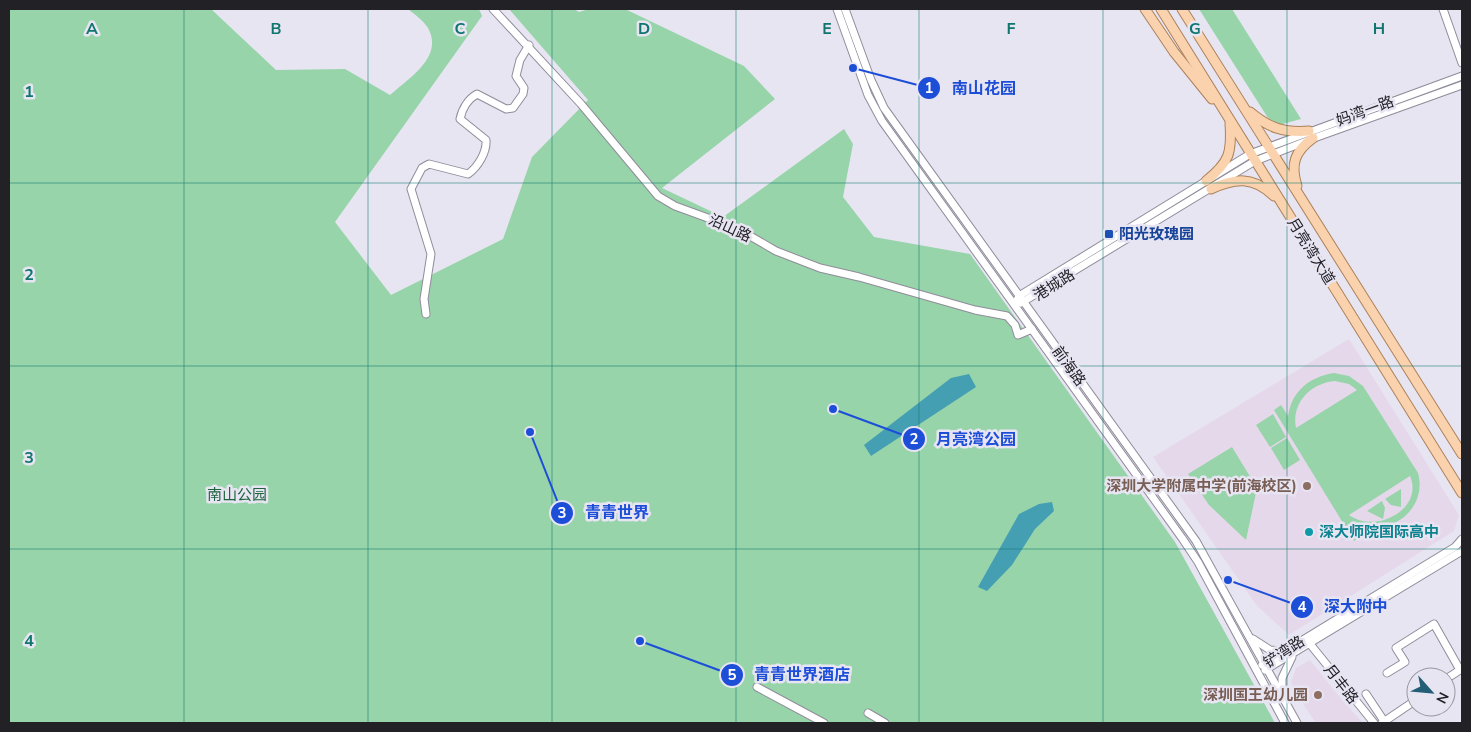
<svg xmlns="http://www.w3.org/2000/svg" width="1471" height="732" viewBox="0 0 1471 732" font-family="'Nunito Sans','Noto Sans SC',sans-serif">
	<style>
		.education { fill: #e6d8eb }
		.green { fill: #97d4aa; fill-rule: evenodd }
		.water { fill: #459fb2 }
		.lines { fill: none; stroke-linecap: round; stroke-linejoin: round }
		.minor-casing { stroke: #908c9a; stroke-width: 9 }
		.major-casing { stroke: #ac825b; stroke-width: 11 }
		.minor { stroke: #fff; stroke-width: 7 }
		.major { stroke: #fad3ae; stroke-width: 9 }
		.grid { fill: none; stroke: #0f766e; stroke-width: 1; stroke-opacity: 0.55 }
		.transit-dot { fill: #1a4fb4; stroke: #e8e5f3; stroke-width: 2 }
		.education-dot { fill: #8d6e63; stroke: #e8e5f3; stroke-width: 2 }
		.culture-dot { fill: #0f9aa8; stroke: #e8e5f3; stroke-width: 2 }
		.labels { text-anchor: middle; dominant-baseline: central; stroke-width: 5; stroke-linejoin: round; paint-order: stroke }
		.street-label { font-size: 15px; fill: #222126; stroke: #e8e5f3 }
		.transit-label { font-size: 15px; font-weight: bold; fill: #164399; stroke: #e8e5f3; text-anchor: start }
		.education-label { font-size: 15px; font-weight: bold; fill: #785e54; stroke: #e8e5f3; text-anchor: end }
		.park-label { font-size: 15px; fill: #1d633b; stroke: #e8e5f3 }
		.culture-label { font-size: 15px; font-weight: bold; fill: #0d838f; stroke: #e8e5f3; text-anchor: start }
		.grid-label { font-size: 16px; text-anchor: middle; font-weight: bold; fill: #0f766e; stroke: #e8e5f3; stroke-width: 5; stroke-linejoin: round; paint-order: stroke }
		.leader { fill: none; stroke: #1d4ed8; stroke-width: 2 }
		.callout-dot { fill: #1d4ed8; stroke: #e8e5f3; stroke-width: 2 }
		.mark-label { font-size: 15px; text-anchor: middle; font-weight: bold; fill: #fff }
		.callout-label { font-size: 16px; text-anchor: middle; font-weight: bold; fill: #1d4ed8; stroke: #e8e5f3; stroke-width: 5; stroke-linejoin: round; paint-order: stroke }
	</style>
	<rect width="100%" height="100%" fill="#e8e5f3"/>
	<!-- education -->
	<g class="education">
		<polygon points="1349,339 1459,515 1454,531 1289,635 1257,606 1153,457"/>
		<polygon points="1310,660 1342,700 1363,723 1316,723 1294,691 1291,682 1296,668"/>
	</g>
	<!-- green -->
	<g class="green">
		<path d="M9,9H211L276,70L345,69L390,95C409,78 444,57 428,28C424,21 414,14 408,9H479L482,16L335,222L391,295L503,239L532,157L588,100L509,9H574L579,12L589,9H625L744,66L775,99L662,188L723,217L844,129L853,144L843,197L874,237L970,254L1175,542L1275,723H9Z"/>
		<polygon points="1199,9 1232,9 1301,119 1279,125 1268,118"/>
		<path d="M1334,373L1349,376L1363,386L1418,473C1428,510 1390,536 1356,528L1361,536L1354,541L1274,410L1281,405L1288,416C1292,391 1309,377 1334,373ZM1335,381L1349,384L1357,390L1296,428C1291,403 1311,383 1335,381ZM1410,476C1424,508 1377,535 1349,515Z"/>
		<polygon points="1273,414 1286,437 1270,447 1256,425"/>
		<polygon points="1287,438 1300,460 1284,470 1271,448"/>
		<polygon points="1232,447 1257,488 1246,540 1209,505 1188,474"/>
		<polygon points="1401,489 1401,507 1391,505 1385,499"/>
		<polygon points="1382,501 1385,508 1383,519 1367,511"/>
	</g>
	<!-- water -->
	<g class="water">
		<polygon points="969,374 976,387 871,456 864,445 951,378"/>
		<polygon points="1052,502 1054,511 1035,529 1012,565 987,591 978,587 1019,514 1039,504"/>
	</g>
	<g class="lines">
		<!-- minor casing -->
		<g class="minor-casing">
			<g id="minor">
				<polyline points="493,9 581,104 658,196 675,206 738,229 776,251 820,268 859,277 975,310 1007,316 1015,325 1018,335 1032,329"/>
				<polyline points="837,9 868,95 882,121 1182,538 1198,562 1285,723"/>
				<polyline points="845,9 871,80 884,108 1196,541 1297,723"/>
				<polyline points="1443,9 1462,63"/>
				<polyline points="1017,300 1019,296 1250,154 1462,76"/>
				<polyline points="1021,303 1255,161 1317,137 1462,85"/>
				<path d="M426,314L424,299L431,254L411,189L422,168L429,164L468,174C478,167 487,152 486,140L460,119C462,109 468,99 477,94L506,109L513,108L523,94L524,88L516,76L520,60L529,45"/>
				<polyline points="1253,639 1270,650 1281,651"/>
				<polyline points="1310,644 1374,723"/>
				<polyline points="1262,665 1455,547 1462,539"/>
				<polyline points="1265,670 1462,551"/>
				<polyline points="1387,673 1405,662 1396,648 1434,624 1460,670 1446,679"/>
				<polyline points="757,687 824,723"/>
				<polyline points="1282,693 1282,678 1292,657"/>
				<polyline points="1366,694 1384,721"/>
				<polyline points="868,713 885,723"/>
				<polyline points="1382,723 1416,700"/>
			</g>
		</g>
		<!-- major casing -->
		<g class="major-casing">
			<g id="major">
				<polyline points="1145,9 1174,52 1212,99"/>
				<polyline points="1161,9 1462,493"/>
				<polyline points="1182,9 1462,454"/>
				<path d="M1250,112C1269,128 1284,133 1309,131"/>
				<path d="M1206,181C1230,162 1232,152 1230,123"/>
				<path d="M1297,186C1290,164 1295,151 1313,138"/>
				<path d="M1211,189C1235,178 1253,176 1274,196"/>
			</g>
		</g>
		<!-- minor -->
		<use href="#minor" class="minor"/>
		<!-- major -->
		<use href="#major" class="major"/>
	</g>
	<!-- grid -->
	<path class="grid" d="M184,9V723M368,9V723M552,9V723M736,9V723M919,9V723M1103,9V723M1287,9V723M9,183H1462M9,366H1462M9,549H1462"/>
	<!-- markers -->
	<rect class="transit-dot" x="1104" y="229" width="10" height="10" rx="2.5"/>
	<g class="education-dot">
		<circle cx="1307" cy="486" r="5"/>
		<circle cx="1318" cy="695" r="5"/>
	</g>
	<circle class="culture-dot" cx="1309" cy="532" r="5"/>
	<g class="labels">
		<!-- street labels -->
		<g class="street-label">
			<text transform="translate(1365 111) rotate(-20)">妈湾一路</text>
			<text transform="translate(730 228) rotate(25)">沿山路</text>
			<text transform="translate(1311 251) rotate(58)">月亮湾大道</text>
			<text transform="translate(1054 285) rotate(-32)">港城路</text>
			<text transform="translate(1069 366) rotate(54)">前海路</text>
			<text transform="translate(1284 652) rotate(-33)">铲湾路</text>
			<text transform="translate(1341 684) rotate(52)">月丰路</text>
		</g>
		<!-- transit labels -->
		<g class="transit-label">
			<text x="1119" y="234">阳光玫瑰园</text>
		</g>
		<!-- education labels -->
		<g class="education-label">
			<text x="1297" y="486">深圳大学附属中学(前海校区)</text>
			<text x="1308" y="695">深圳国王幼儿园</text>
		</g>
		<!-- park labels -->
		<g class="park-label">
			<text x="237" y="495">南山公园</text>
		</g>
		<!-- culture labels -->
		<g class="culture-label">
			<text x="1319" y="532">深大师院国际高中</text>
		</g>
	</g>
	<g class="grid-label">
		<text x="92" y="34">A</text>
		<text x="276" y="34">B</text>
		<text x="460" y="34">C</text>
		<text x="644" y="34">D</text>
		<text x="827" y="34">E</text>
		<text x="1011" y="34">F</text>
		<text x="1195" y="34">G</text>
		<text x="1379" y="34">H</text>
		<text x="29" y="97">1</text>
		<text x="29" y="280">2</text>
		<text x="29" y="463">3</text>
		<text x="29" y="646">4</text>
	</g>
	<!-- callouts -->
	<path class="leader" d="M853 68L929 88M833 409L914 439M530 432L562 513M1228 580L1302 607M640 641L732 675"/>
	<g class="callout-dot">
		<circle cx="853" cy="68" r="5"/>
		<circle cx="833" cy="409" r="5"/>
		<circle cx="530" cy="432" r="5"/>
		<circle cx="1228" cy="580" r="5"/>
		<circle cx="640" cy="641" r="5"/>
		<circle cx="929" cy="88" r="12"/>
		<circle cx="914" cy="439" r="12"/>
		<circle cx="562" cy="513" r="12"/>
		<circle cx="1302" cy="607" r="12"/>
		<circle cx="732" cy="675" r="12"/>
	</g>
	<g class="mark-label">
		<text x="929" y="93">1</text>
		<text x="914" y="444">2</text>
		<text x="562" y="518">3</text>
		<text x="1302" y="612">4</text>
		<text x="732" y="680">5</text>
	</g>
	<g class="callout-label">
		<text x="984" y="94">南山花园</text>
		<text x="976" y="445">月亮湾公园</text>
		<text x="617" y="518">青青世界</text>
		<text x="1356" y="612">深大附中</text>
		<text x="802" y="680">青青世界酒店</text>
	</g>
	<!-- border -->
	<rect width="1471" height="732" fill="none" stroke="#222126" stroke-width="20"/>
	<!-- north arrow -->
	<g transform="translate(1431 692) rotate(117)"><circle r="24" fill="#e8e5f3" stroke="#9997a1"/>
	<path d="M0-4L9 19L0 12L-9 19Z" fill="#225f76"/>
	<text y="-8" font-size="14" font-weight="bold" text-anchor="middle" fill="#222126">N</text>
	</g>
</svg>
